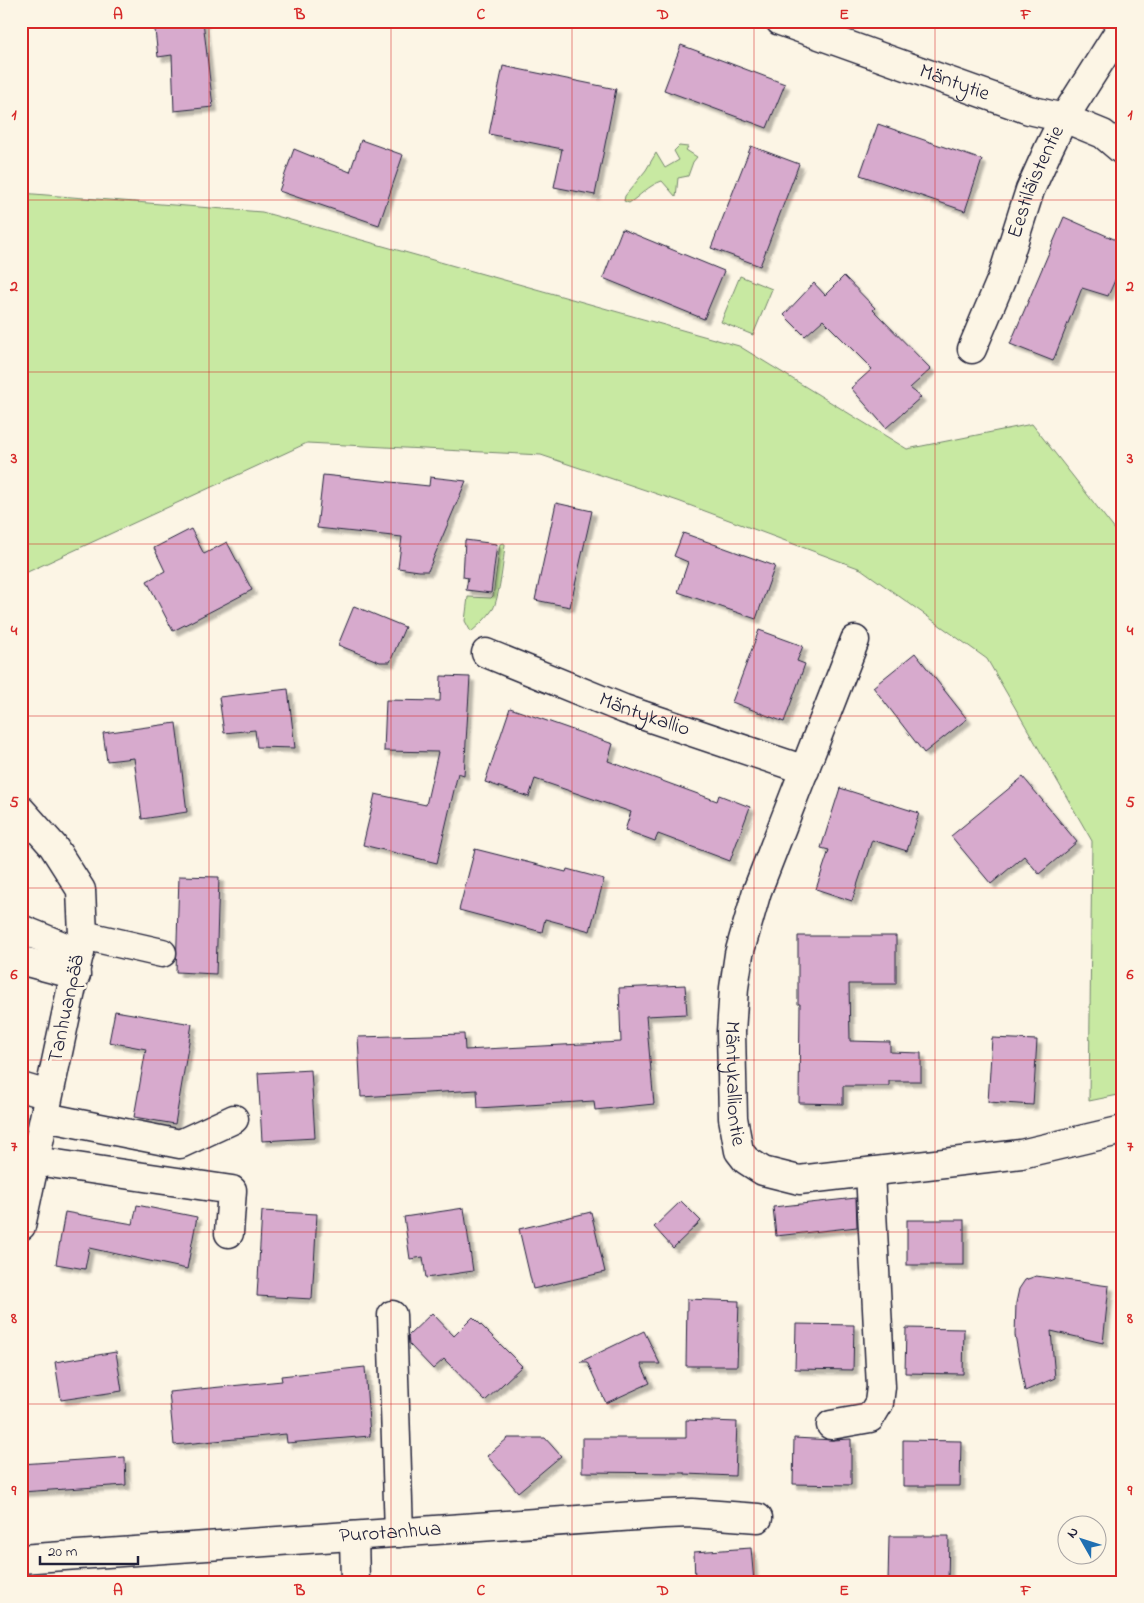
<svg xmlns="http://www.w3.org/2000/svg" width="1144" height="1603" viewBox="0 0 1144 1603" font-family="'Indie Flower',sans-serif">
	<style>
		.green { fill: #c8e9a2; stroke: #75866e }
		.building { fill: #d7aacd; stroke: #22223b; filter: url(#shadow) }
		.lines { fill: none; stroke-linecap: round; stroke-linejoin: round }
		.minor-casing { stroke: #22223b; stroke-width: 31 }
		.minor { stroke: #fcf5e5; stroke-width: 28 }
		.grid { fill: none; stroke: #d62828; stroke-width: 1; stroke-opacity: 0.55 }
		.labels { text-anchor: middle; dominant-baseline: central; stroke-width: 5; stroke-linejoin: round; paint-order: stroke }
		.street-label { font-size: 21px; fill: #22223b; stroke: #fcf5e5 }
		.neatline { fill: none; stroke: #d62828; stroke-width: 2 }
		.grid-label { font-size: 16px; text-anchor: middle; font-weight: bold; fill: #d62828 }
	</style>
	<defs>
		<filter id="shadow"><feDropShadow dx="4.5" dy="4.5" stdDeviation="1" flood-color="#0004"/></filter>
	</defs>
	<rect width="100%" height="100%" fill="#fcf5e5"/>
	<filter id="ink" filterUnits="userSpaceOnUse"><feTurbulence type="fractalNoise" baseFrequency=".02" numOctaves="2"/><feDisplacementMap in="SourceGraphic" scale="10" xChannelSelector="R" yChannelSelector="G"/><feConvolveMatrix kernelMatrix="1 2 1 2 8 2 1 2 1" color-interpolation-filters="sRGB"/></filter>
	<g filter="url(#ink)">
		<!-- green -->
		<g class="green">
			<path d="M679,146L688,147L686,150L697,157L693,162L688,176L678,178L676,197L662,181C649,185 640,196 629,203L624,201L625,196L646,170L656,153L665,168L679,160L674,151Z"/>
			<polygon points="21,193 262,212 739,346 907,449 1032,424 1123,540 1123,1094 1089,1101 1092,841 987,659 861,569 678,501 541,455 307,443 21,575"/>
			<polygon points="740,276 772,289 753,335 721,322"/>
			<path d="M503,543L505,544C504,558 499,599 493,609C487,618 479,625 471,632L465,621L468,597L491,598L493,596L500,544Z"/>
		</g>
		<!-- building -->
		<g class="building">
			<polygon points="154,21 203,21 213,107 174,111 172,55 158,57"/>
			<polygon points="681,45 785,84 767,128 664,90"/>
			<polygon points="503,66 616,89 595,195 554,187 562,149 489,134"/>
			<polygon points="878,124 982,160 965,211 860,175"/>
			<polygon points="361,140 403,155 379,225 279,191 294,149 350,172"/>
			<polygon points="751,146 799,164 760,266 711,248"/>
			<polygon points="1064,217 1123,243 1123,262 1108,296 1082,288 1053,361 1010,344"/>
			<polygon points="622,229 724,271 704,319 603,278"/>
			<polygon points="844,276 875,308 873,310 931,369 910,388 921,397 886,428 851,388 872,369 823,320 805,336 784,315 814,283 825,295"/>
			<polygon points="323,475 429,486 430,477 466,481 428,571 419,571 398,568 402,537 317,528"/>
			<polygon points="556,503 592,511 570,607 535,600"/>
			<polygon points="191,529 204,554 227,542 252,590 173,631 147,581 165,571 154,548"/>
			<polygon points="683,533 775,566 756,619 678,592 688,562 674,556"/>
			<polygon points="465,540 497,544 491,593 466,590 468,578 463,577"/>
			<polygon points="354,606 405,627 390,662 380,662 338,645"/>
			<polygon points="759,630 803,646 797,661 805,664 784,722 732,702"/>
			<polygon points="915,653 967,719 924,753 873,687"/>
			<polygon points="441,676 470,677 464,775 458,773 437,863 363,845 375,794 426,805 438,752 384,751 386,700 440,701"/>
			<polygon points="288,689 295,748 257,747 255,730 224,733 219,697"/>
			<polygon points="510,708 613,744 608,761 717,801 719,795 750,807 730,861 658,834 655,841 625,830 631,812 535,779 529,797 485,782"/>
			<polygon points="176,723 187,812 142,819 134,758 107,761 103,733"/>
			<polygon points="1023,777 1077,842 1039,874 1024,856 991,884 951,836"/>
			<polygon points="840,788 919,813 907,851 872,840 852,901 816,889 829,850 821,848"/>
			<polygon points="475,849 566,872 567,869 604,879 590,931 545,919 542,932 459,910"/>
			<polygon points="179,876 219,877 216,974 176,972"/>
			<polygon points="798,936 896,936 896,984 849,984 850,1041 890,1042 890,1052 921,1053 921,1081 889,1081 889,1086 843,1086 843,1104 799,1103 800,1004 798,1004"/>
			<polygon points="685,985 687,1014 646,1016 654,1104 595,1110 594,1101 478,1108 477,1090 361,1097 358,1037 464,1034 465,1050 621,1042 619,988"/>
			<polygon points="115,1011 192,1024 175,1124 134,1117 146,1049 109,1042"/>
			<polygon points="992,1038 1037,1040 1033,1105 988,1102"/>
			<polygon points="311,1070 315,1138 262,1141 258,1073"/>
			<polygon points="856,1198 857,1227 776,1236 773,1207"/>
			<polygon points="681,1201 701,1221 673,1248 654,1227"/>
			<polygon points="137,1205 197,1217 187,1269 89,1248 85,1269 56,1264 65,1212 133,1224"/>
			<polygon points="464,1208 473,1271 426,1278 423,1257 410,1259 404,1217"/>
			<polygon points="262,1211 317,1214 312,1299 257,1296"/>
			<polygon points="591,1212 605,1272 533,1289 519,1229"/>
			<rect x="907" y="1220" width="57" height="45"/>
			<polygon points="1036,1276 1109,1286 1103,1343 1051,1331 1055,1378 1025,1391 1015,1335 1016,1303 1019,1289 1025,1280"/>
			<polygon points="687,1299 739,1301 737,1366 686,1366"/>
			<polygon points="432,1313 454,1336 473,1317 522,1366 485,1401 444,1359 433,1369 409,1344 408,1336"/>
			<polygon points="796,1324 854,1325 853,1370 795,1369"/>
			<polygon points="906,1328 964,1329 963,1374 905,1373"/>
			<polygon points="644,1331 660,1364 641,1364 650,1383 606,1403 587,1362 580,1362"/>
			<polygon points="116,1352 122,1391 61,1400 55,1362"/>
			<polygon points="365,1367 370,1436 287,1443 286,1434 174,1445 169,1392 282,1381 281,1376"/>
			<polygon points="686,1420 737,1422 735,1476 685,1474 685,1473 582,1472 582,1438 686,1438"/>
			<polygon points="508,1438 545,1438 561,1456 518,1492 487,1456"/>
			<polygon points="794,1438 833,1440 851,1439 851,1485 793,1484"/>
			<polygon points="903,1440 961,1441 960,1486 903,1486"/>
			<polygon points="125,1457 126,1485 21,1492 21,1464"/>
			<polygon points="889,1536 949,1536 948,1582 888,1582"/>
			<polygon points="751,1548 754,1582 695,1582 694,1552"/>
		</g>
		<g class="lines">
			<!-- minor casing -->
			<g class="minor-casing">
				<g id="minor">
					<path id="s1" d="M780,21L1029,110L1064,118L1103,134L1123,151"/>
					<path id="s2" d="M972,349L1002,278L1030,190L1049,148L1064,118L1123,25"/>
					<path id="s3" d="M855,640L757,891L739,954L734,988L731,1032L733,1118L739,1151L746,1160L763,1171L799,1180L1021,1154L1123,1130"/>
					<path id="s4" d="M486,653L624,709L805,770"/>
					<polyline points="21,810 53,846 81,890 83,935 21,1226"/>
					<polyline points="21,929 80,953"/>
					<polyline points="83,935 162,953"/>
					<polyline points="27,962 76,975"/>
					<polyline points="21,1087 48,1095"/>
					<polyline points="45,1117 180,1144 234,1119"/>
					<polyline points="36,1161 232,1190 229,1233"/>
					<polyline points="392,1315 399,1533"/>
					<polyline points="831,1425 870,1418 879,1403 881,1387 870,1172"/>
					<polyline points="354,1536 355,1582"/>
					<path id="s5" d="M21,1559L664,1514L692,1513L758,1518"/>
				</g>
			</g>
			<!-- minor -->
			<use href="#minor" class="minor"/>
		</g>
	</g>
	<!-- grid -->
	<path class="grid" d="M209,21V1582M391,21V1582M572,21V1582M754,21V1582M935,21V1582M21,200H1123M21,372H1123M21,544H1123M21,716H1123M21,888H1123M21,1060H1123M21,1232H1123M21,1404H1123"/>
	<g class="labels">
		<!-- street labels -->
		<g class="street-label">
			<text stroke="none"><textPath href="#s1" startOffset="185">Mäntytie</textPath></text>
			<text stroke="none"><textPath href="#s2" startOffset="179">Eestiläistentie</textPath></text>
			<text stroke="none"><textPath href="#s4" startOffset="170">Mäntykallio</textPath></text>
			<text transform="translate(67 1009) rotate(-78)">Tanhuanpää</text>
			<text stroke="none"><textPath href="#s3" startOffset="465">Mäntykalliontie</textPath></text>
			<text stroke="none"><textPath href="#s5" startOffset="370">Purotanhua</textPath></text>
		</g>
	</g>
	<!-- margin -->
	<rect width="1144" height="1603" fill="none" stroke="#fcf5e5" stroke-width="55"/>
	<!-- north arrow -->
	<g transform="translate(1082 1540) rotate(309)"><circle r="24" fill="#fcf5e5" stroke="#a5a1a1"/>
	<path d="M0-4L9 19L0 12L-9 19Z" fill="#1f6fb2"/>
	<text y="-8" font-size="14" font-weight="bold" text-anchor="middle" fill="#22223b">N</text>
	</g>
	<!-- scale -->
	<path d="M40 1556v8h98v-8" fill="none" stroke="#22223b" stroke-width="2.5"/>
	<text x="48" y="1556" font-size="15" fill="#22223b" stroke="#fcf5e5" stroke-width="4" paint-order="stroke">20 m</text>
	<rect x="28" y="28" width="1088" height="1548" class="neatline"/>
	<g class="grid-label">
		<text x="118" y="19">A</text>
		<text x="300" y="19">B</text>
		<text x="481" y="19">C</text>
		<text x="663" y="19">D</text>
		<text x="844" y="19">E</text>
		<text x="1026" y="19">F</text>
		<text x="14" y="119">1</text>
		<text x="1130" y="119">1</text>
		<text x="14" y="291">2</text>
		<text x="1130" y="291">2</text>
		<text x="14" y="463">3</text>
		<text x="1130" y="463">3</text>
		<text x="14" y="635">4</text>
		<text x="1130" y="635">4</text>
		<text x="14" y="807">5</text>
		<text x="1130" y="807">5</text>
		<text x="14" y="979">6</text>
		<text x="1130" y="979">6</text>
		<text x="14" y="1151">7</text>
		<text x="1130" y="1151">7</text>
		<text x="14" y="1323">8</text>
		<text x="1130" y="1323">8</text>
		<text x="14" y="1495">9</text>
		<text x="1130" y="1495">9</text>
		<text x="118" y="1595">A</text>
		<text x="300" y="1595">B</text>
		<text x="481" y="1595">C</text>
		<text x="663" y="1595">D</text>
		<text x="844" y="1595">E</text>
		<text x="1026" y="1595">F</text>
	</g>
</svg>
